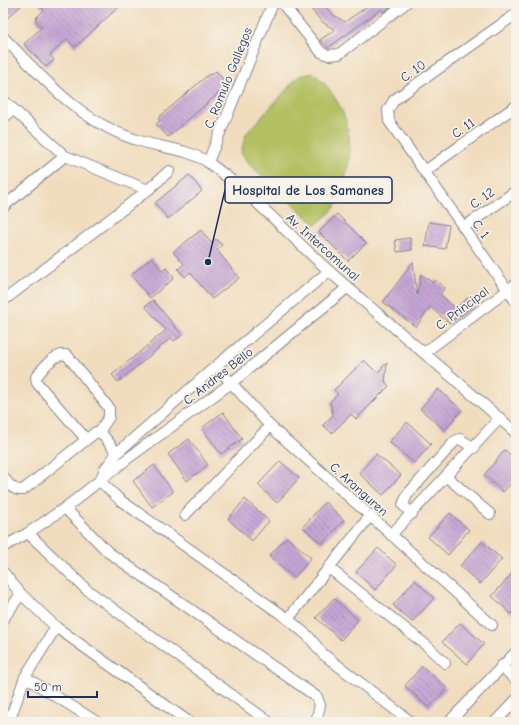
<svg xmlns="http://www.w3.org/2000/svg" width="519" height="725" viewBox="0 0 519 725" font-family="'Comic Neue',sans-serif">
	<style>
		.pitch { fill: #b3c062; stroke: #677860 }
		.building { fill: url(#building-back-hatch) }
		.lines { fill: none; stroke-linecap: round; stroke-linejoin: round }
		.minor-casing { stroke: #86868e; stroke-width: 12 }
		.minor { stroke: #fff; stroke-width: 10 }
		.labels { text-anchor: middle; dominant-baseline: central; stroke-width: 3.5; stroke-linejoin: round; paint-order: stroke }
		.street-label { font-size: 13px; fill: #1b2f5e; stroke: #f7f3e8 }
		.leader { fill: none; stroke: #1b2f5e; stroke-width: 1.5 }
		.callout-dot { fill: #1b2f5e; stroke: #f7f3e8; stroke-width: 1.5 }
		.callout { fill: #f7f3e8; stroke: #1b2f5e; stroke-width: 1.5 }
		.callout-label { font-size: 14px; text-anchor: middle; font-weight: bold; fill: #1b2f5e }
	</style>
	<defs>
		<pattern id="building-back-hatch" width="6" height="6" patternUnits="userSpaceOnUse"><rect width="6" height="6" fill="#c6a5d4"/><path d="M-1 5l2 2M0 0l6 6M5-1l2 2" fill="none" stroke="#a087af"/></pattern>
	</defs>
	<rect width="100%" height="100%" fill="#f7f3e8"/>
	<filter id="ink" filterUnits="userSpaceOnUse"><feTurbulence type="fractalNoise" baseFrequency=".025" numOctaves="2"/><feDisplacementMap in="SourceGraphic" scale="8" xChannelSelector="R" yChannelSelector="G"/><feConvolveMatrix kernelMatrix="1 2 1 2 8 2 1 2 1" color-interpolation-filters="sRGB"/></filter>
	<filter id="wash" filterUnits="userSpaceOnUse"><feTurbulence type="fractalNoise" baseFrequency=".012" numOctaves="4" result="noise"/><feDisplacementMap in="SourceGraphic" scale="16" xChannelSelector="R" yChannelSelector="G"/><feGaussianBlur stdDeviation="0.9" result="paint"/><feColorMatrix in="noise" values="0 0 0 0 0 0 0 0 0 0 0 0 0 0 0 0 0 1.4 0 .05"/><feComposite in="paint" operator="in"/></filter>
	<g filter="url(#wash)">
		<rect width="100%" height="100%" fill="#f1ddbe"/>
		<!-- pitch -->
		<path class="pitch" d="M314,73C349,106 359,145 341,190C339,196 337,203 334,208C330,214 321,219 316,225L248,163L241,153L246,134L299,76Z"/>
		<g id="blocks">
			<!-- building -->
			<g class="building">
				<polygon points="3,3 24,3 3,22"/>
				<polygon points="37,3 123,3 75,47 67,39 50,55 54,60 46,67 24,44 42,27 35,19 44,10"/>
				<polygon points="306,3 322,3 332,14 345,22 372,3 395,3 384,12 381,9 328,48 320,40 335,30 321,21"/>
				<polygon points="216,71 228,85 168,137 156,124 160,121 158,118 209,74 211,75"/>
				<polygon points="189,175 202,191 168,219 155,203"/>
				<polygon points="337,214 366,243 348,261 319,232"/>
				<polygon points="429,222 449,225 445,249 425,246"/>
				<polygon points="201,230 211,243 216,239 222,245 217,250 239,278 212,299 190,272 185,277 178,269 184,264 173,252"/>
				<polygon points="410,238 412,250 397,252 395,240"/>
				<polygon points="152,257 162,271 166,268 174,278 150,298 131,275"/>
				<polygon points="413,262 417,295 421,274 433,283 435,280 445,288 440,294 455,308 468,298 474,306 449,323 430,307 416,327 383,302"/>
				<polygon points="153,300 182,335 174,341 171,338 118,382 112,375 166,330 145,306"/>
				<polygon points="364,360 377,373 387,363 385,382 389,386 356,419 351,414 332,433 323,425 333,415 330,402 338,394 334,390"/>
				<polygon points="438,389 462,410 445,430 420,409"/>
				<polygon points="223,412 242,439 221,454 202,428"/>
				<polygon points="407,422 431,444 414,463 389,442"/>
				<polygon points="189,439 208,465 187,481 168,454"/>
				<polygon points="505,450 516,460 516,478 503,492 484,475"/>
				<polygon points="376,454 401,475 383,495 359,473"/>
				<polygon points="280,461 299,478 277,503 258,485"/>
				<polygon points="154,465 173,492 152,507 133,481"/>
				<polygon points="245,499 269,521 252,541 228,519"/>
				<polygon points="325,502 344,520 322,544 303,527"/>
				<polygon points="450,513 469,530 448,555 428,537"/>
				<polygon points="287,537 311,558 294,578 269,556"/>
				<polygon points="482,542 502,559 480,584 460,566"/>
				<polygon points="378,548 397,565 375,590 356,572"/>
				<polygon points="516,569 516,608 511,614 492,596"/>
				<polygon points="415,580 434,598 412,622 393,605"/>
				<polygon points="334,598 358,620 341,640 316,618"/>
				<polygon points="460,623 484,644 467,664 442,642"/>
				<polygon points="422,666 447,688 429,708 405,686"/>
			</g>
		</g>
	</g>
	<g filter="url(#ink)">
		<use href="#blocks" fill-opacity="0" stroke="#86868e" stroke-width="1"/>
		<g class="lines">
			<!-- minor casing -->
			<g class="minor-casing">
				<g id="minor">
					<polyline points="282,3 321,52 328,55 339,54 406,3"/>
					<polyline points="516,14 394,100 388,110 389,121 516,302"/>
					<path d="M3,37C42,77 79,121 134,139C158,148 188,148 209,163C252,194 289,235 329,271C391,326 455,378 516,433"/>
					<polyline points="3,100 65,156 148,190"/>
					<polyline points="3,118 13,110"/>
					<polyline points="208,162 273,3"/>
					<polyline points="425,171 516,106"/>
					<polyline points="3,207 65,156"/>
					<polyline points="464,227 516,191"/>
					<polyline points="329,271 216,366 117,453 105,469 100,481 120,500 288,619 308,636 323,654 411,722"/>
					<polyline points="3,301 148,190 169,171"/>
					<polyline points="424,353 516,284"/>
					<polyline points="216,366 270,426 492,625"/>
					<path d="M86,439L37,383L36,377C42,369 55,352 67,355L109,408V417L99,432"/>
					<path d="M3,477C9,484 13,491 23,490L96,432L102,434L117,453"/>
					<polyline points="447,477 490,514"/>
					<polyline points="65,508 108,552 317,697 320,705 316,722"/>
					<polyline points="412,514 403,505 407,495 455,441 460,439 474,448"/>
					<polyline points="185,515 270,426"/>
					<polyline points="28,533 86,589 269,722"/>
					<polyline points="391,535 500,418"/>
					<polyline points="3,547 28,533 65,508 127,459 230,384 348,287"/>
					<polyline points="329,568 427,646 445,663"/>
					<polyline points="3,572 21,594 56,627 25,677 9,722"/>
					<polyline points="3,619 21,594"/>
					<polyline points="288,619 370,516"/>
					<polyline points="56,627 189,722"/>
					<polyline points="501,666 516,680"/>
					<polyline points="25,677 97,722"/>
					<polyline points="449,722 516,652"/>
					<polyline points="495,722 516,700"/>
				</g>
			</g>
			<!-- minor -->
			<use href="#minor" class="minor"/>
		</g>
	</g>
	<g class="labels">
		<!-- street labels -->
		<g class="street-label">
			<text transform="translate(413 71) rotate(-35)">C. 10</text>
			<text transform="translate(228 78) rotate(-68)">C. Romulo Gallegos</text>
			<text transform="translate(463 128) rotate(-36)">C. 11</text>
			<text transform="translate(482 198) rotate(-35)">C. 12</text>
			<text transform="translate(481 229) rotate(55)">C. 1</text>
			<text transform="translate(323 247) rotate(42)">Av. Intercomunal</text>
			<text transform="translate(462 308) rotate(-37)">C. Principal</text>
			<text transform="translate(218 376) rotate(-38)">C. Andres Bello</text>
			<text transform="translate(359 489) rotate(42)">C. Aranguren</text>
		</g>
	</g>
	<!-- callouts -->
	<path class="leader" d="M208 262L225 190"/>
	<circle class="callout-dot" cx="208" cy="262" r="4"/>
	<rect class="callout" x="225" y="177" width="167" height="26" rx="4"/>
	<g class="callout-label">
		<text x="308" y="195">Hospital de Los Samanes</text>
	</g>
	<!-- margin -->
	<rect width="519" height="725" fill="none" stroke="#f7f3e8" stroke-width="16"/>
	<!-- scale -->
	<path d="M28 691v6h69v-6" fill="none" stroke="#1b2f5e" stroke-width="2"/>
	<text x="34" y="691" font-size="12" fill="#1b2f5e" stroke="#f7f3e8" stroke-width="3" paint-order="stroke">50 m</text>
</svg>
